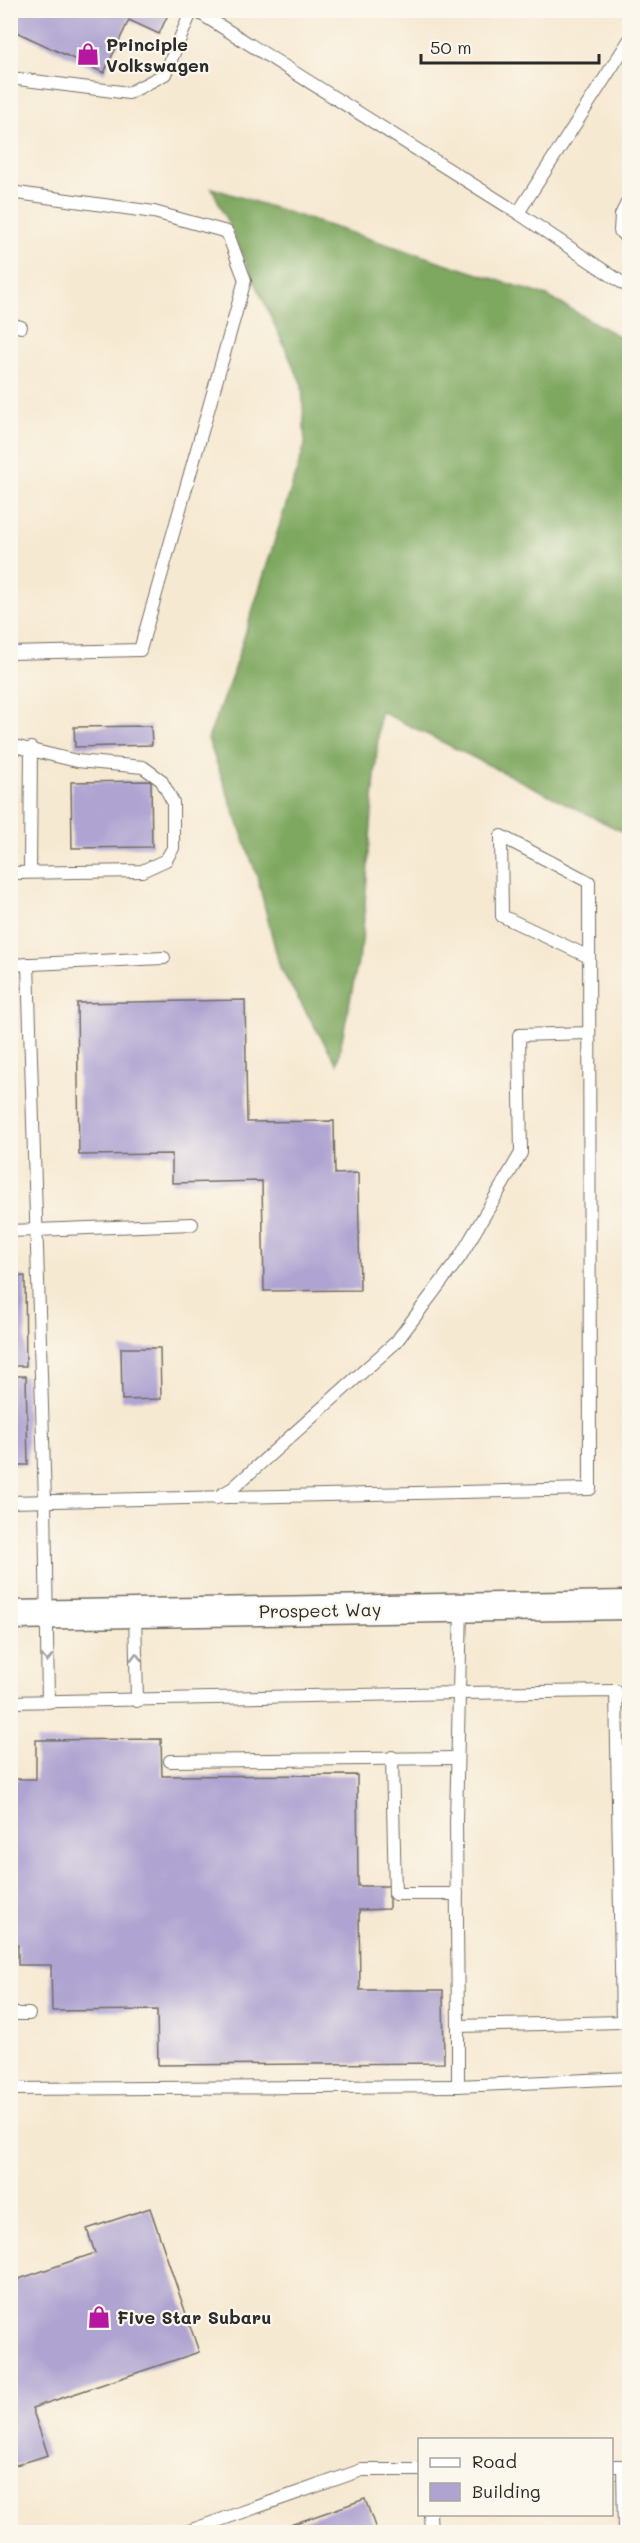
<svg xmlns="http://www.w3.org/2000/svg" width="640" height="2543" viewBox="0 0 640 2543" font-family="Mali,sans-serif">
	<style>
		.forest { fill: #7ea75f; stroke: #546945; stroke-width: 1.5 }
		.building { fill: #afa4d1 }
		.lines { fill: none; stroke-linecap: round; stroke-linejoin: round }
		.service-casing { stroke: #726e65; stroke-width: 14 }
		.tertiary-casing { stroke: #726e65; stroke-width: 31 }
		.service { stroke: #fff; stroke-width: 12 }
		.tertiary { stroke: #fff; stroke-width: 28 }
		.oneway { stroke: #a0a0a0 }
		.labels { text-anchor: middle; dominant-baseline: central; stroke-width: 4.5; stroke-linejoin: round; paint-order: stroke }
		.poi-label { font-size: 18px; font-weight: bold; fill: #2b2b2b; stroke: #fbf7ec; text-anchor: start }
		.street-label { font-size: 18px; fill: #2b2b2b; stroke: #fbf7ec }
	</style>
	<rect width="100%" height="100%" fill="#fbf7ec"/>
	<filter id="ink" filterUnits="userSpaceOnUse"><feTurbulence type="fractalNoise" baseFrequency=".0167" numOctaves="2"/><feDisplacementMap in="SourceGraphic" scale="12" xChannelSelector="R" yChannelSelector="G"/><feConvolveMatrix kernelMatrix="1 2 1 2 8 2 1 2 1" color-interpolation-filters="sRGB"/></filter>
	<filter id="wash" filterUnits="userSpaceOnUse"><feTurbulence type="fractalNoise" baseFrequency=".008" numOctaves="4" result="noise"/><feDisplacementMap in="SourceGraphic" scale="24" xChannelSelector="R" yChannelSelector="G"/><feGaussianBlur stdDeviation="1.35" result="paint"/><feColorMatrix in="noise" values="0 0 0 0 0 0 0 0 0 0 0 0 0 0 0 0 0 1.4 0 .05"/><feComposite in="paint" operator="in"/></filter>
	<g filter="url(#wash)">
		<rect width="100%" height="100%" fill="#f6e9d2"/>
		<!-- forest -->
		<polygon class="forest" points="212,188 547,296 629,342 629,835 380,711 362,942 337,1064 280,968 257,876 208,739 232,675 305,445 302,385"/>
		<g id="blocks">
			<!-- building -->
			<g class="building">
				<polygon points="16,10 170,10 159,34 129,20 104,73 10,29"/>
				<polygon points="151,726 152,745 75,747 74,727"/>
				<polygon points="151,781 152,847 72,848 71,782"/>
				<polygon points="245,1000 247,1122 334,1121 335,1174 358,1173 360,1290 264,1291 262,1181 172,1183 172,1154 79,1155 77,1003"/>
				<polygon points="25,1276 26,1366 10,1366 10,1277"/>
				<polygon points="121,1348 160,1348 161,1399 122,1400"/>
				<polygon points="10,1376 26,1376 28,1465 10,1465"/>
				<polygon points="161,1739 162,1776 357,1775 358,1886 389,1886 389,1909 359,1910 360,1990 443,1990 444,2063 158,2065 157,2010 52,2011 51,1965 18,1965 18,1945 10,1945 10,1779 36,1779 36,1740"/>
				<polygon points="150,2208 199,2352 32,2408 48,2455 10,2467 10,2282 95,2253 87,2229"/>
				<polygon points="365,2499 377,2532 270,2532"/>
			</g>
		</g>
	</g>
	<g filter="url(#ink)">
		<use href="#blocks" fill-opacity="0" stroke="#726e65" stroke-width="1.5"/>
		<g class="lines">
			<!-- service casing -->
			<g class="service-casing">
				<g id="service">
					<polyline points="195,10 518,213 630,39"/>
					<polyline points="10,78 129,93 165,74 192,10"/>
					<polyline points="10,192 154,212 227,232 245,280 140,650 10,653"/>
					<polyline points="630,197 621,215 620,231 630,242"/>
					<polyline points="518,213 630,288"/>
					<polyline points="10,324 21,327"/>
					<polyline points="10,745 77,761 143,767 161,780 173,802 173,848 166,860 142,871 10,873"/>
					<polyline points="30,872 31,748"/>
					<polyline points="28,964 45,1501 48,1702"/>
					<polyline points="10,965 164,958"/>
					<polyline points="10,1231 192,1224"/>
					<polyline points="216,1498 233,1488 396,1342 460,1257 521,1153 519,1035 589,1033"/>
					<polyline points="10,1502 590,1489 589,882 501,836 502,916 589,957"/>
					<polyline points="135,1613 137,1701"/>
					<polyline points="10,1702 459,1693 461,1607"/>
					<polyline points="392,1757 395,1894 457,1894"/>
					<polyline points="170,1761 457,1758"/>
					<polyline points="10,2014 29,2014"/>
					<polyline points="458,2026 456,1822 459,1693 616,1691 622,2022 458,2026 458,2086 630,2078"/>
					<polyline points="10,2089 458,2086"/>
					<polyline points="612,2466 623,2466 624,2532"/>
					<polyline points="430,2514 431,2532"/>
					<polyline points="186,2532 362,2470 420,2470"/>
				</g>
			</g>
			<!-- tertiary casing -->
			<g class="tertiary-casing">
				<polyline id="tertiary" points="10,1615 630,1605"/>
			</g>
			<!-- service -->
			<use href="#service" class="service"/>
			<!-- tertiary -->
			<use href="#tertiary" class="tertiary"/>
		</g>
		<!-- one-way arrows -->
		<defs><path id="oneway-chevron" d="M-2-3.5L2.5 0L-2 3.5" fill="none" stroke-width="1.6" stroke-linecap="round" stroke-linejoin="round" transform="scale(1.5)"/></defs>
		<g class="oneway">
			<use href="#oneway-chevron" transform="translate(136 1657) rotate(-91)"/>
			<use href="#oneway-chevron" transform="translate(47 1658) rotate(89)"/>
		</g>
	</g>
	<!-- icons -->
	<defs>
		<g id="shop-bare" transform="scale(1.8)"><path d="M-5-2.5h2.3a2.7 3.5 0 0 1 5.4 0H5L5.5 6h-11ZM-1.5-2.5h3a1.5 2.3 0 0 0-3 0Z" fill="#b5179e" stroke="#fbf7ec" stroke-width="2.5" paint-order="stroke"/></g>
	</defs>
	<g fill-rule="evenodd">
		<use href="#shop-bare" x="88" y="54"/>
		<use href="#shop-bare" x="99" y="2317"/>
	</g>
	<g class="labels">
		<!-- poi labels -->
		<g class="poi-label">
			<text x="106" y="44">Principle<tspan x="106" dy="21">Volkswagen</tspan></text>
			<text x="117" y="2317">Five Star Subaru</text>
		</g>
		<!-- street labels -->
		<g class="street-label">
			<text transform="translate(320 1610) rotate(-1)">Prospect Way</text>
		</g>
	</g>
	<!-- margin -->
	<rect width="640" height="2543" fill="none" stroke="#fbf7ec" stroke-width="36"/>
	<!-- legend -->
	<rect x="418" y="2438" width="195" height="78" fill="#fbf7ec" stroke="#a8a59f" stroke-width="1.5"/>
	<rect x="430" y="2458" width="30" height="9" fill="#ffffff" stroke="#a8a59f" stroke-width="1.5"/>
	<text x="472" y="2468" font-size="18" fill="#2b2b2b">Road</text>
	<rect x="430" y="2483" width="30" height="18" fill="#afa4d1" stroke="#a8a59f" stroke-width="1.5"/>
	<text x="472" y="2498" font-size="18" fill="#2b2b2b">Building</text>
	<!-- scale -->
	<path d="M421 54v9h178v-9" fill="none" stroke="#2b2b2b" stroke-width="3"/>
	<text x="430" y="54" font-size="18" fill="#2b2b2b" stroke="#fbf7ec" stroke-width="4.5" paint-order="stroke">50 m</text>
</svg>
